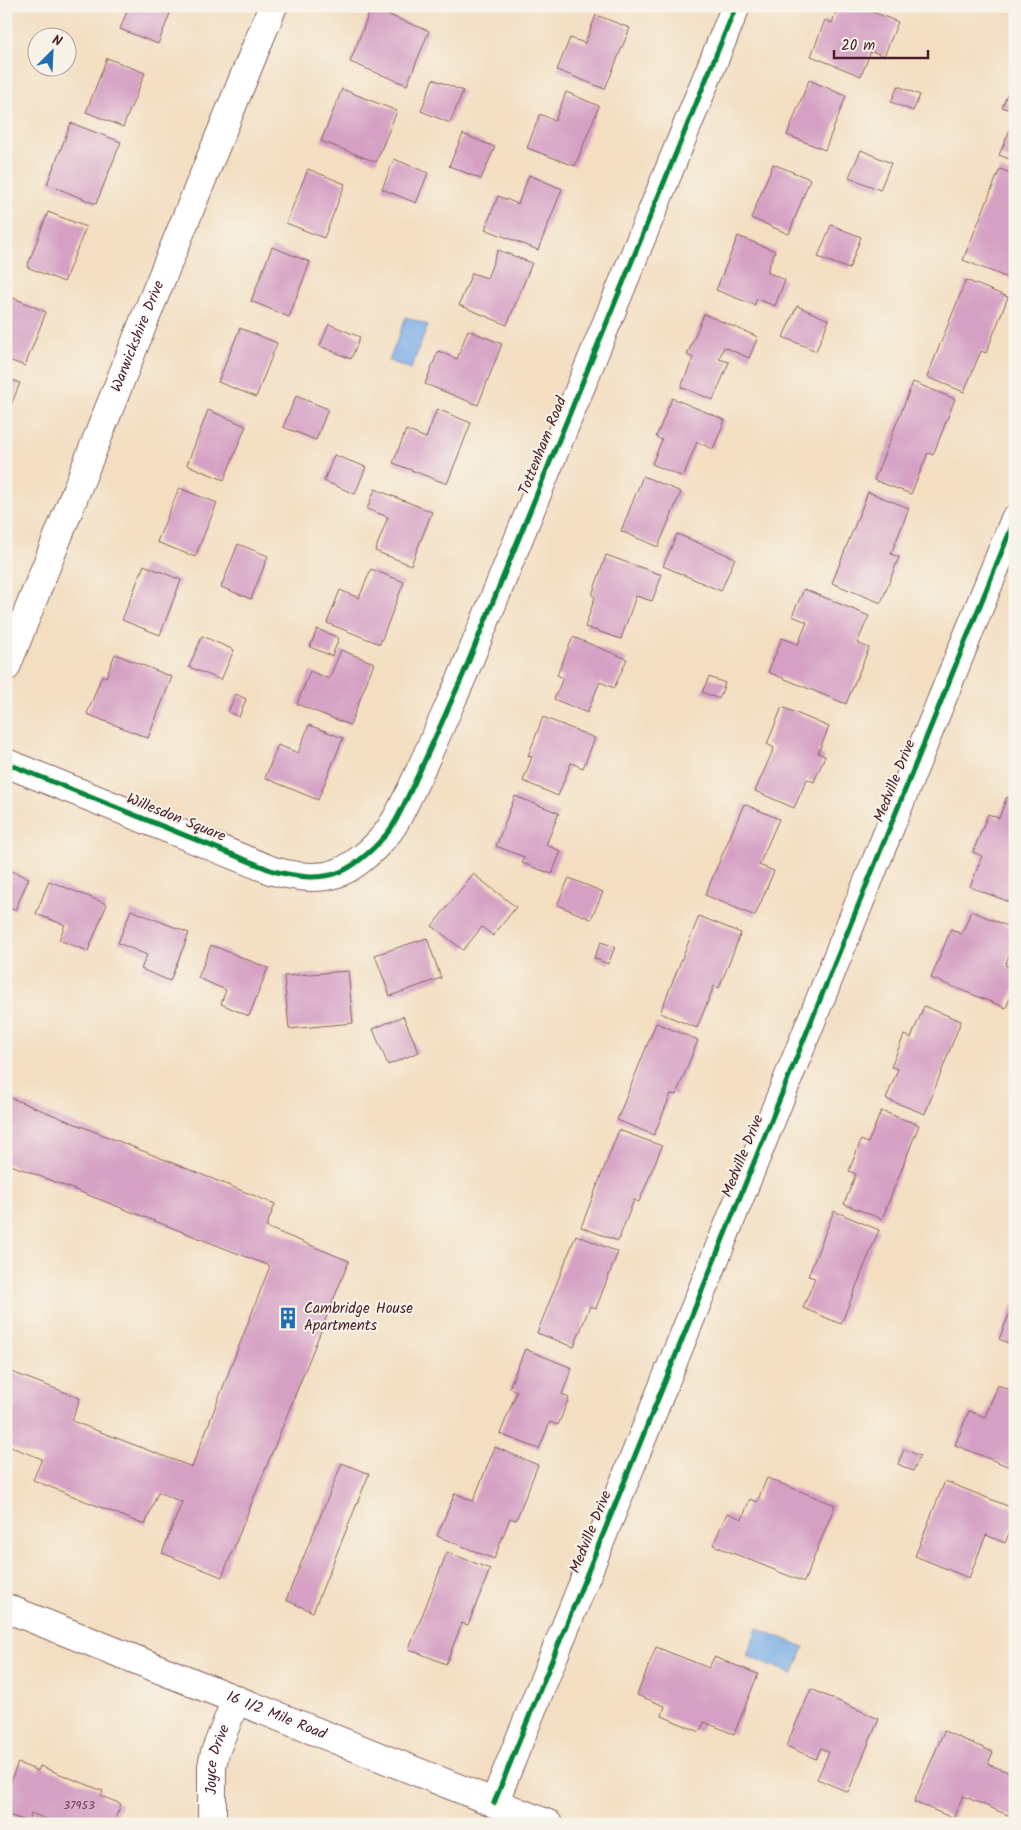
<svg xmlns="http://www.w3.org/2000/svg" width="1021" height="1830" viewBox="0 0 1021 1830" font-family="Kalam,sans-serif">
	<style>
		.water { fill: #79ade6; stroke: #626688 }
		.building { fill: #d5a0c4 }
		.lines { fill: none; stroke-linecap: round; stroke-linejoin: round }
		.street-casing { stroke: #856260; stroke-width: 30 }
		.secondary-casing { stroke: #856260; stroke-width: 30 }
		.street { stroke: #fff; stroke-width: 28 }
		.secondary { stroke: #fff; stroke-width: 28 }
		.cycleway-casing { stroke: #f7f3e8; stroke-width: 8 }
		.cycleway { stroke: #00873e; stroke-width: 5 }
		.labels { text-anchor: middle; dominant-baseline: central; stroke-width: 4; stroke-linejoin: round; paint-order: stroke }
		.number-label { font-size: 12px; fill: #6d3f51 }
		.street-label { font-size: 15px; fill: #4a1f2b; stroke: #f7f3e8 }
		.poi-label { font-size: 15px; fill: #4a1f2b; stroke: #f7f3e8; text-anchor: start }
	</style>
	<rect width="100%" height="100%" fill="#f7f3e8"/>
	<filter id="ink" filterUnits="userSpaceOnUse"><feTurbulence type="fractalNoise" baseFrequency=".02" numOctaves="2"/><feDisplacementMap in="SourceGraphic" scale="10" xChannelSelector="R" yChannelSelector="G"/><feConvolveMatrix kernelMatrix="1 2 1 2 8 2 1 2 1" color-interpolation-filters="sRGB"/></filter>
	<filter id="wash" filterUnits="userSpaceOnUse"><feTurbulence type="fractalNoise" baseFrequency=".0096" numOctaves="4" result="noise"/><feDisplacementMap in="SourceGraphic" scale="20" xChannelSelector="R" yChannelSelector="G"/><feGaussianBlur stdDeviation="1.12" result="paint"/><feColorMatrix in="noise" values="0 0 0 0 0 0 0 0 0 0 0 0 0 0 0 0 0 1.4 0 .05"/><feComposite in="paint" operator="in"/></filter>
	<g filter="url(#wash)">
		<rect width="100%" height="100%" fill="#f3dec1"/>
		<!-- water -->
		<g class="water">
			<polygon points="406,317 428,325 411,369 389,361"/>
			<polygon points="757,1628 804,1647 793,1674 747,1656"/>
		</g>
		<g id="blocks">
			<!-- building -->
			<g class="building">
				<polygon points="129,6 173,6 158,44 120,29"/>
				<polygon points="838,6 858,6 898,22 884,56 871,51 861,76 811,56 825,20 832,23"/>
				<polygon points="371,8 429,31 407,85 350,62"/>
				<polygon points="596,15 630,28 605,89 557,70 570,38 585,43"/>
				<polygon points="107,58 145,73 123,127 86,112"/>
				<polygon points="433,79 463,91 450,123 421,111"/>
				<polygon points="809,80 846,96 825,150 787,135"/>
				<polygon points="1013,80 1015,81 1015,112 1002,107"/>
				<polygon points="898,86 920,95 913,111 891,102"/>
				<polygon points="342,89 397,111 376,162 321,141"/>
				<polygon points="566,92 599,106 575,166 527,148 540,114 555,121"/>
				<polygon points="1015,118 1015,161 999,155"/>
				<polygon points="71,123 121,142 96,204 47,184"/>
				<polygon points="463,134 495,147 481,179 449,166"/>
				<polygon points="861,150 891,163 880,190 849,177"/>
				<polygon points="394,159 428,173 416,203 382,189"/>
				<polygon points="773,164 810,179 789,234 751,218"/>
				<polygon points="308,169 345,184 324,238 286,223"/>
				<polygon points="1000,169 1015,175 1015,275 1013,280 963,260"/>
				<polygon points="529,175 562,189 538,250 485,229 498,196 518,204"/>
				<polygon points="48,212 86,227 64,282 27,267"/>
				<polygon points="831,225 861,237 849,269 818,257"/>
				<polygon points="738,236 775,251 767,272 785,280 775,306 757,299 754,305 716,290"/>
				<polygon points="272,247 310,262 289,317 251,301"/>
				<polygon points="498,250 532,263 507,325 459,305 472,273 487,278"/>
				<polygon points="966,280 1008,297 986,353 981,351 964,392 927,377"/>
				<polygon points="9,296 46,312 25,366 6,359 6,303"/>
				<polygon points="797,306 829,320 816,351 783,337"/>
				<polygon points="704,314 758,337 749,358 724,347 719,359 729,362 713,400 681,387 693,358 687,355"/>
				<polygon points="329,324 360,337 351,359 320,346"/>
				<polygon points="240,328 277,343 256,397 218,382"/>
				<polygon points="468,330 502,344 478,405 425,384 438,351 457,359"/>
				<polygon points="6,378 20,383 6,417"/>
				<polygon points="913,382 955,399 933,455 928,453 911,494 874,480"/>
				<polygon points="296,396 328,409 316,440 283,427"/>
				<polygon points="672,398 725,420 713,449 697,442 683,477 652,464 662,440 656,437"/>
				<polygon points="437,409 471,423 447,484 393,463 406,430 426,438"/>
				<polygon points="208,410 246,426 224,480 187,465"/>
				<polygon points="334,455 366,467 355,494 324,481"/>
				<polygon points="643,476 681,492 658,547 621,531"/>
				<polygon points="179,488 217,503 195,557 157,542"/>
				<polygon points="375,489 432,512 411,565 375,551 388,517 367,509"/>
				<polygon points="868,492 909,508 891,554 899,557 881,603 832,583"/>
				<polygon points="677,534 735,558 721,591 663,566"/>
				<polygon points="238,544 268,556 251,599 221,587"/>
				<polygon points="606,555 662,575 652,601 636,596 621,639 585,627 595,597 592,595"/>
				<polygon points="144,565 181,580 160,635 122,620"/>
				<polygon points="371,569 404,582 380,644 327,623 340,590 359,598"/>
				<polygon points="804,589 869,616 857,643 869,648 846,704 768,672 782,638 798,644 807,622 792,616"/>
				<polygon points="317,629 339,638 332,656 310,647"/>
				<polygon points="202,636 234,650 221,680 189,667"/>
				<polygon points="573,637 627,659 614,688 600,682 587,713 554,699 563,678 557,675"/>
				<polygon points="341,650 374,663 350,725 297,704 310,671 329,679"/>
				<polygon points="115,654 172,677 148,738 87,714 102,675 106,677"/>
				<polygon points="709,677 725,683 719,699 702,692"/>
				<polygon points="236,694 246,699 239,717 228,712"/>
				<polygon points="782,707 829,727 818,753 825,756 814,782 807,779 794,808 755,791 774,748 767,744"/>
				<polygon points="543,717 595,738 583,768 571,763 558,796 523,781 532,757 528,756"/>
				<polygon points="309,725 343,738 318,800 265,778 278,745 298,753"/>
				<polygon points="515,796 559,813 546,845 561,851 552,874 522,863 524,857 496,846"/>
				<polygon points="1007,797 1015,801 1015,904 970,887 982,856 973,852 988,814 999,818"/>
				<polygon points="744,804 779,819 759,865 774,871 755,916 705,895"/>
				<polygon points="6,869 29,878 15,910 6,907"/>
				<polygon points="473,874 516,907 493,936 482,927 463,950 432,926"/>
				<polygon points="569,878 603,892 591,919 557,905"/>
				<polygon points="49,881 107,904 88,951 59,940 65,925 36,914"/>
				<polygon points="131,910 189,933 170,981 141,969 147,955 118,943"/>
				<polygon points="971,911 1015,929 1015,941 1005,965 1015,969 1015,986 1006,1008 931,978 951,929 962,934"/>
				<polygon points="699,916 741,933 719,988 714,986 697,1028 660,1013"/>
				<polygon points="427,938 441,978 390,996 375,955"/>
				<polygon points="601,942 615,947 608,964 594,958"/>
				<polygon points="211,945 268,968 249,1016 221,1004 226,990 198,978"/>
				<polygon points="348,971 353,1023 289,1029 284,976"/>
				<polygon points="924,1006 961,1021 925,1114 886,1099 898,1069 891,1067 904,1035 911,1038"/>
				<polygon points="403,1016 419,1052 388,1065 373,1029"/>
				<polygon points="656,1023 698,1040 676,1095 671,1094 654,1135 617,1120"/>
				<polygon points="6,1096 275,1204 266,1227 349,1261 222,1577 162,1553 182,1502 158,1492 145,1525 33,1480 42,1459 6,1445 6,1370 80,1398 72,1421 192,1467 270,1266 6,1163"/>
				<polygon points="881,1111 919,1125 882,1219 844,1204 856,1174 849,1171 861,1140 868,1143"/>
				<polygon points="619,1130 662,1146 639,1202 634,1200 618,1241 581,1227"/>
				<polygon points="834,1211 879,1230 841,1324 803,1308 815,1278 808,1276"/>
				<polygon points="576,1235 618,1252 596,1308 590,1306 574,1347 537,1333"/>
				<polygon points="1013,1305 1015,1306 1015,1346 999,1339"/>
				<polygon points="525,1349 572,1368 562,1394 569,1398 558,1425 550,1422 539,1449 500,1434 517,1391 509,1388"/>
				<polygon points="998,1385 1015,1392 1015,1469 955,1445 969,1411 985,1417"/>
				<polygon points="495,1447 538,1465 516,1520 510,1518 494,1559 437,1536 455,1493 473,1501"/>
				<polygon points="904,1449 920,1456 913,1471 898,1464"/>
				<polygon points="342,1463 369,1474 313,1612 286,1600"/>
				<polygon points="767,1478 835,1505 804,1582 713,1545 727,1513 742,1519 750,1499 757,1502"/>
				<polygon points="945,1481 1015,1509 1015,1519 1005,1543 986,1535 969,1578 915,1556"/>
				<polygon points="447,1552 490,1569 468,1625 462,1623 446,1664 409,1649"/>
				<polygon points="656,1647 709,1668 714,1657 758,1674 734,1734 704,1722 700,1732 662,1716 665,1706 637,1695"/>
				<polygon points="811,1689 879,1719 848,1792 817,1779 829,1752 821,1748 816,1759 786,1746"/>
				<polygon points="944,1731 993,1752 988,1764 1015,1775 1015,1818 963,1796 953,1818 914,1802"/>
				<polygon points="18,1763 38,1771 40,1766 103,1791 101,1796 121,1804 113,1824 58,1824 31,1813 28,1822 6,1814 6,1792"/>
			</g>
		</g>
	</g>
	<g filter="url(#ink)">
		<use href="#blocks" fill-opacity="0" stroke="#856260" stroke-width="1"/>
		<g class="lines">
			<!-- street casing -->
			<g class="street-casing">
				<g id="street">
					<path id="s1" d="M6,667L144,321L273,6"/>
					<path d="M6,763L273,871C294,876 318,881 340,872C353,867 373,850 382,839C395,826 403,806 411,790C429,752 446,713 463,675L736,6"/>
					<polyline points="494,1803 1015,519"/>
					<path id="s2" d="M212,1824V1766L215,1752L236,1700"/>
				</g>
			</g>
			<!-- secondary casing -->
			<g class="secondary-casing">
				<g id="secondary">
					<path id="s3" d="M6,1608L548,1824"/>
				</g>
			</g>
			<!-- street -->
			<use href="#street" class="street"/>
			<!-- secondary -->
			<use href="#secondary" class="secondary"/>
			<!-- cycleway casing -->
			<g class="cycleway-casing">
				<g id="cycleway">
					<path d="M6,763L273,871C294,876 318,881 340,872C353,867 373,850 382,839C395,826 403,806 411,790C429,752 446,713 463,675L736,6"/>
					<polyline points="494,1803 1015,519"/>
				</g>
			</g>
			<!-- cycleway -->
			<use href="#cycleway" class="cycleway"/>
		</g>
	</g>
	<!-- icons -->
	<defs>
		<g id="building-bare" transform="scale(1.725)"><path d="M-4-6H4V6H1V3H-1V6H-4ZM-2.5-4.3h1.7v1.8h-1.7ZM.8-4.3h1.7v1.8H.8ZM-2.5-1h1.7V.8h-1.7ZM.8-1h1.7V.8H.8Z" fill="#1f6fb2" stroke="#f7f3e8" stroke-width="2.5" paint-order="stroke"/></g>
	</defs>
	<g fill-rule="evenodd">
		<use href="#building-bare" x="288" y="1318"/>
	</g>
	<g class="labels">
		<!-- number labels -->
		<g class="number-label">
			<text x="79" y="1805">37953</text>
		</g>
		<!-- street labels -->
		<g class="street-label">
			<text stroke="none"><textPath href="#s1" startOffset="356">Warwickshire Drive</textPath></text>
			<text transform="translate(543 446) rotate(-68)">Tottenham Road</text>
			<text transform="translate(895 781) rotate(-68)">Medville Drive</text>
			<text transform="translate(176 818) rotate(22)">Willesdon Square</text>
			<text transform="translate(743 1156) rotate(-68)">Medville Drive</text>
			<text transform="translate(591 1532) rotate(-68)">Medville Drive</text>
			<text stroke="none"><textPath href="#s3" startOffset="291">16 1/2 Mile Road</textPath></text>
			<text stroke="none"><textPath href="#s2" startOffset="65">Joyce Drive</textPath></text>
		</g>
		<!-- poi labels -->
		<g class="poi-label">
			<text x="304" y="1309">Cambridge House<tspan x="304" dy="17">Apartments</tspan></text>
		</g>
	</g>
	<!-- margin -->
	<rect width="1021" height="1830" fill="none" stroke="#f7f3e8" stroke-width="25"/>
	<!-- north arrow -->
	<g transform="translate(52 52) rotate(24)"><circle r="24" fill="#f7f3e8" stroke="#b29e9c"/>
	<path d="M0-4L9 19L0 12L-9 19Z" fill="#1f6fb2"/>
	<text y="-8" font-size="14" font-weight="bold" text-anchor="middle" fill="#4a1f2b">N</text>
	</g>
	<!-- scale -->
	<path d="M834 50v8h94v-8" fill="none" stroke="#4a1f2b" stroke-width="2.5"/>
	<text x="841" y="50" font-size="15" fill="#4a1f2b" stroke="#f7f3e8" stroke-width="4" paint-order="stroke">20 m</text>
</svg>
